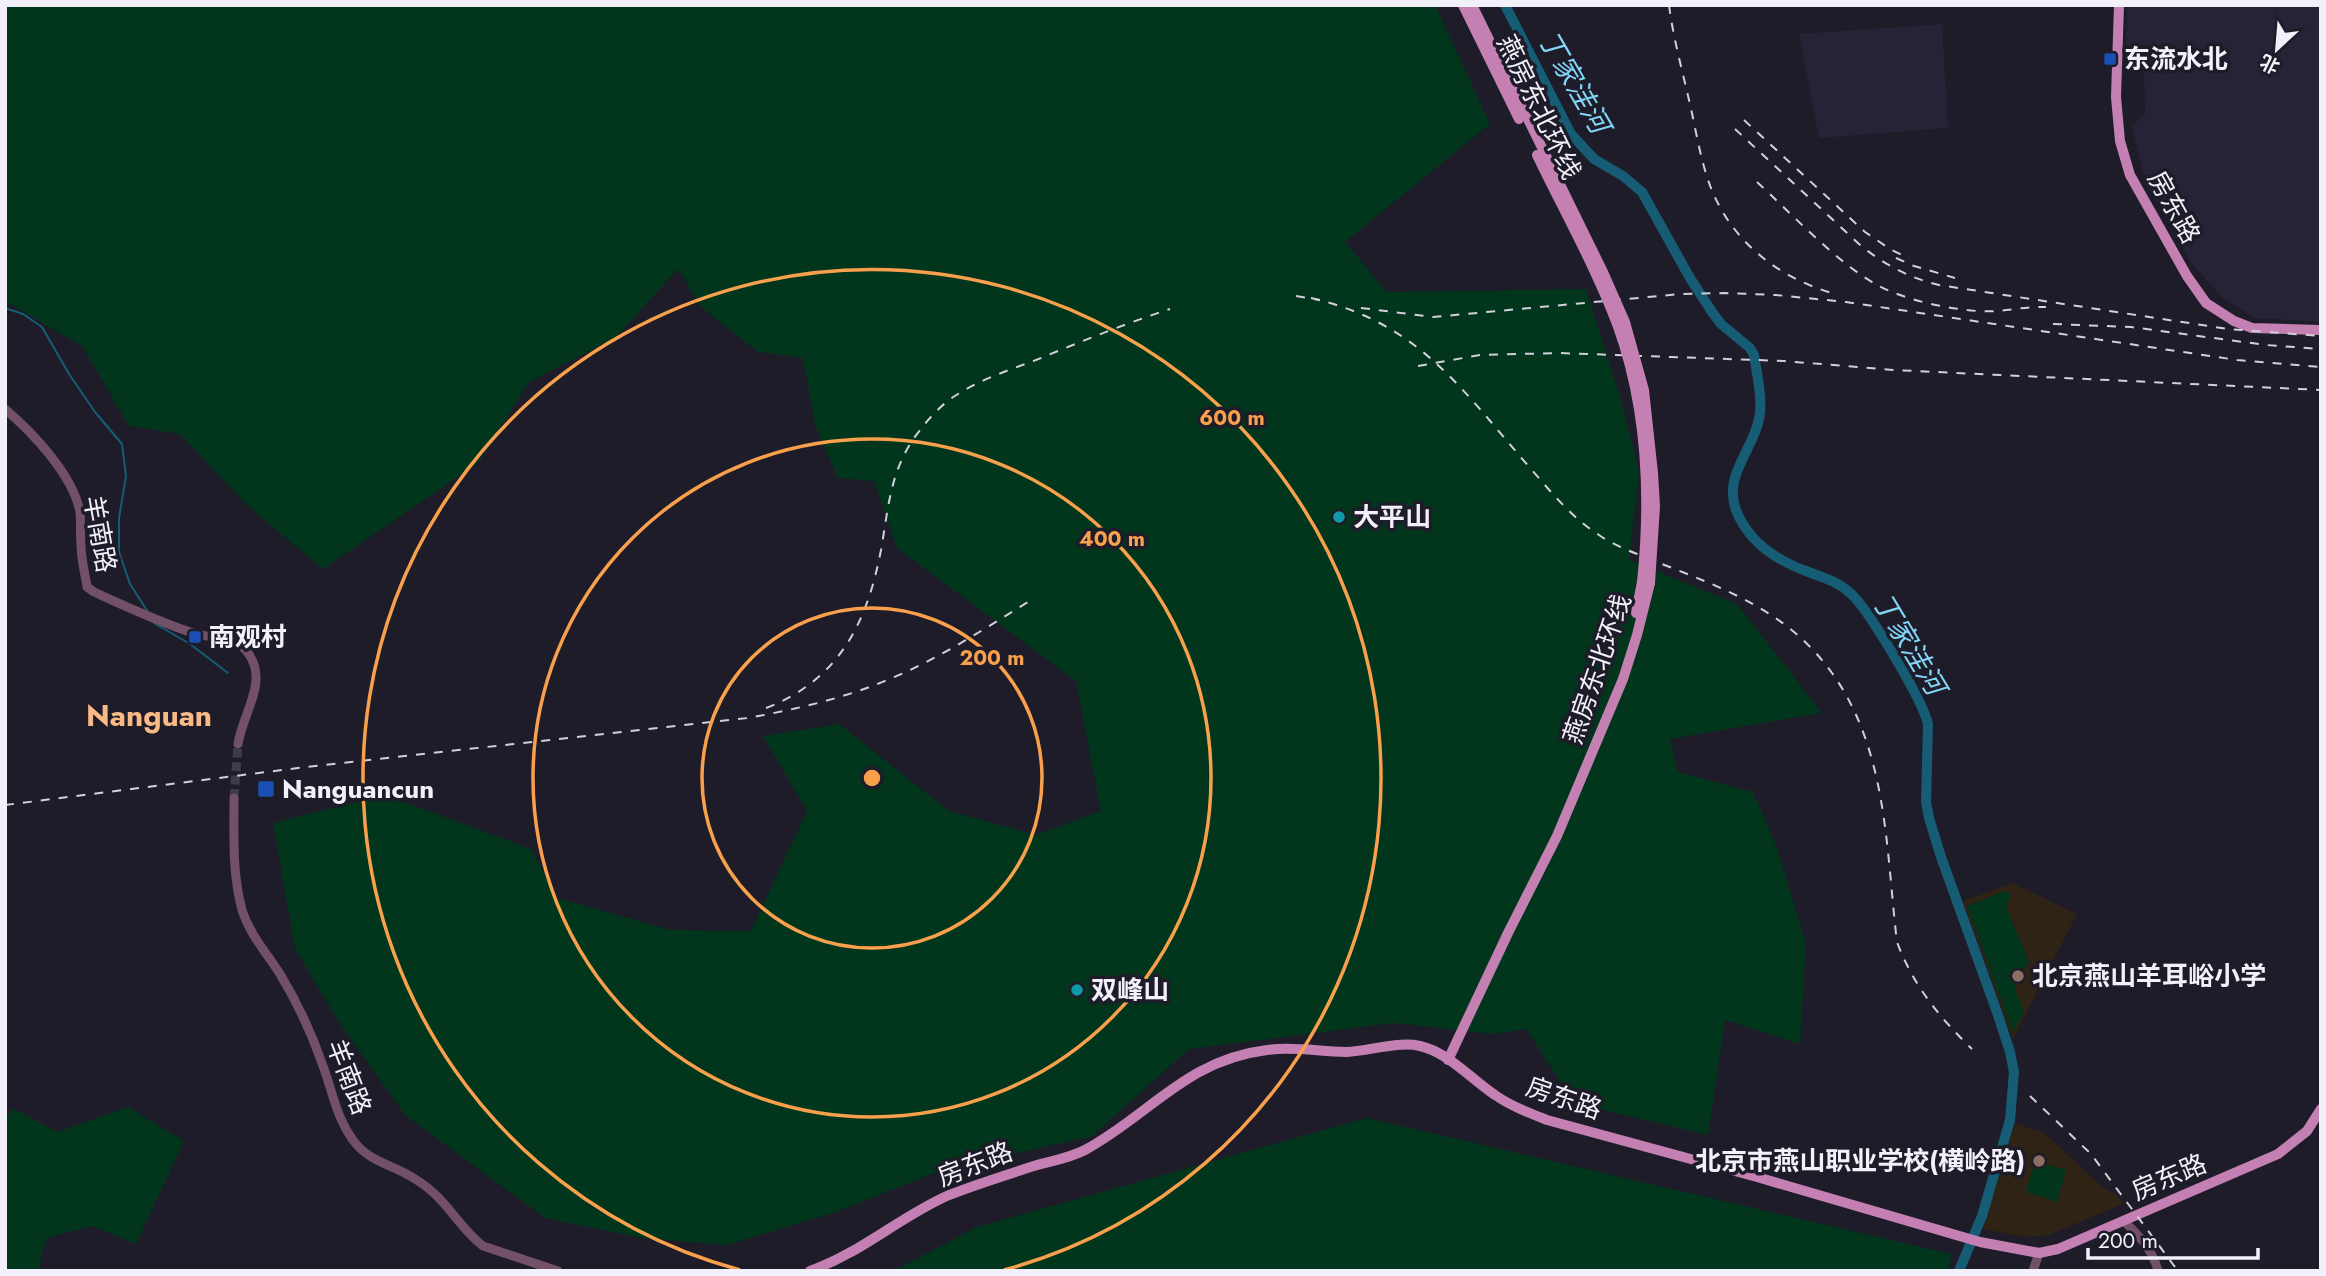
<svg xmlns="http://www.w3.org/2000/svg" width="2326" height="1276" viewBox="0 0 2326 1276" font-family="Jost,'Noto Sans SC',sans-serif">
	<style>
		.built { fill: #272336 }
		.education { fill: #2f2315 }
		.green { fill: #01351c }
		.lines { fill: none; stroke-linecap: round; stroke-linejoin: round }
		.stream { stroke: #155c74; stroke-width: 2 }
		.river { stroke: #155c74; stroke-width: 10 }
		.minor-tunnel { stroke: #3e3c48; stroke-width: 9; stroke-dasharray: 9 4.5; stroke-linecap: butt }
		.minor { stroke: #715068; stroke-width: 9 }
		.major { stroke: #c580b3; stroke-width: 10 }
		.rail { stroke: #d2d0da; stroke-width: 2; stroke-dasharray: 9 9; stroke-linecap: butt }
		.major-bridge { stroke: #c580b3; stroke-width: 10 }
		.ring { fill: none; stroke: #f9a04c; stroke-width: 3.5 }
		.transit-dot { fill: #1a4fb4; stroke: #1e1c29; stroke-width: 2.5 }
		.culture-dot { fill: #0f9aa8; stroke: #1e1c29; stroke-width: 2.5 }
		.education-dot { fill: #8d6e63; stroke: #1e1c29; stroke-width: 2.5 }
		.labels { text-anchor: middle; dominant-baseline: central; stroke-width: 7; stroke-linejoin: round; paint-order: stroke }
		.poi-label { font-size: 26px; font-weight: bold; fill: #f2f0f9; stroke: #1e1c29; text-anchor: start }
		.street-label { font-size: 26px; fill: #f2f0f9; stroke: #1e1c29 }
		.water-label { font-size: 28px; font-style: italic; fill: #81d6f7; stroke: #1e1c29 }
		.quarter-label { font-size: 30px; font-weight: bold; fill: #f9ba85; stroke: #1e1c29 }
		.centre { fill: #f9a04c; stroke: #1e1c29; stroke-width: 3.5 }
		.ring-label { font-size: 21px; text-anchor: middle; font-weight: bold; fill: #f9a04c; stroke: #1e1c29; stroke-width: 7; stroke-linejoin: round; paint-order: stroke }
	</style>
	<rect width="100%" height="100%" fill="#1e1c29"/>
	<!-- built -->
	<g class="built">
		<polygon points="2127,5 2321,5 2321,322 2256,318 2224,299 2191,263 2145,180 2132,126 2145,114 2144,70 2125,56"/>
		<polygon points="1942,24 1948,128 1819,138 1799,34"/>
	</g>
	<!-- education -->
	<g class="education">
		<polygon points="2013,883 2077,914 2013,1039 1963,901"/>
		<polygon points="2015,1123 2044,1133 2105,1189 2116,1194 2123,1204 2049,1235 2026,1237 1983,1229"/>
	</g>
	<!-- green -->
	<g class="green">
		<polygon points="5,5 1435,5 1490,124 1345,242 1387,292 1586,289 1621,400 1639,471 1629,560 1737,604 1822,713 1670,739 1678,772 1753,792 1777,848 1806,944 1800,1044 1725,1020 1708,1135 1574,1103 1526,1029 1494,1034 1393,1023 1189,1049 1092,1136 942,1170 836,1212 727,1245 642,1238 545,1218 405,1115 341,1025 295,949 273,823 385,795 531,849 557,898 671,930 751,931 807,811 763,736 839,724 949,811 1036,835 1101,811 1076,681 897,548 874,481 838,478 815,425 803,358 758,352 702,308 678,269 615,338 529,382 478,463 323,569 248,506 180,434 129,426 82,346 5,301"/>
		<polygon points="2004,891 2011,895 2006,907 2030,964 2026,965 2020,977 2015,980 2016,992 2024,1012 2013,1032 1967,906"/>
		<polygon points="128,1107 184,1141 136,1244 92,1226 46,1238 38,1271 5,1271 5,1122 12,1108 58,1132"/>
		<polygon points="1367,1118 1951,1254 1948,1271 893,1271 977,1227"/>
		<polygon points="2035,1161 2066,1170 2057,1202 2026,1192"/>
	</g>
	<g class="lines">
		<!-- stream -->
		<g class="stream">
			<polyline points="5,308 23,314 42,327 69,374 95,412 122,444 126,476 119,518 119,552 130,584 148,612"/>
			<polyline points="154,623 190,644 228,673"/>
		</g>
		<!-- river -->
		<path class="river" d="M1505,5L1571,134L1594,159L1623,176L1642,192L1690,278L1712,312L1721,324L1750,348L1754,355C1757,375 1763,399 1759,419C1753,450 1723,476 1736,510C1748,541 1776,560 1806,571C1821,577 1837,581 1849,592C1867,606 1923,701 1928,724L1926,802L1929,818L1941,857L1998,1015L2010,1052L2014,1072L2010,1120L1982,1216L1959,1271"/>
		<!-- minor-tunnel -->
		<polyline class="minor-tunnel" points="234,798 238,744"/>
		<!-- minor -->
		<g class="minor">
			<path d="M5,409C33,433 73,475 80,512C81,523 80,534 81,545C81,559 85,574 87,587L94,592C127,607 159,622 193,633C208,638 227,636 240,645C250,652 256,665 256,677C257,696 241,723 238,744"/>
			<path d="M234,798C234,835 232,873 242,910C250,935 266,952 280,974C297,1002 312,1034 323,1066C333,1093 337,1121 356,1144C371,1162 396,1166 415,1179C447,1198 457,1226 483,1246L558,1271"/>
			<path d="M2124,1221C2139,1236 2153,1250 2158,1271"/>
			<polyline points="2033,1271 2039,1253"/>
		</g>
		<!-- major -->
		<g class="major">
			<polyline points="2119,5 2116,97 2120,141 2130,175 2187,276 2206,303 2234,321 2252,328 2321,330"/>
			<polyline points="1636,613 1642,582"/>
			<polyline points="1448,1060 1508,933 1557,836 1623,679 1637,635 1650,583"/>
			<path d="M810,1271C861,1253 901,1216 949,1195C977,1184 1006,1175 1034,1166C1051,1161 1070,1158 1085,1150C1151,1114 1186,1060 1267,1050C1294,1046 1320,1052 1346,1052C1370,1051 1397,1041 1420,1046C1448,1052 1472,1080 1495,1095C1511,1106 1529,1113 1547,1120L1757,1177L1980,1242L2039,1253L2058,1249L2278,1154L2307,1131L2321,1109"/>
		</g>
		<!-- rail -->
		<g class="rail">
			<path d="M1669,5C1673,37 1682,69 1689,100C1696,129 1700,160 1711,188C1732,241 1777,277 1832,293"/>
			<polyline points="1744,120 1865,232 1890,249 1908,258"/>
			<path d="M1735,129L1859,244C1883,264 1909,278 1939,285L2228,329L2321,336"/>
			<path d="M1757,182C1792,214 1838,264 1879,286C1909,301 1944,308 1977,311C2001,313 2023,306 2046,307"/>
			<polyline points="1896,258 1914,266 1955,278"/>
			<polyline points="1296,296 1320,300"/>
			<path d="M1311,298C1420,323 1462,390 1531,469C1552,493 1572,518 1599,535C1618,548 1641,555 1662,564C1728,590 1788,612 1832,673C1888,751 1886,851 1897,942C1913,985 1939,1017 1972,1049"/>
			<polyline points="1361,308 1433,317 1681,294 1725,293 1776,295 1846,302 2237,360 2321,367"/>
			<polyline points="2053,324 2131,327 2266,345 2321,349"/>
			<polyline points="1418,366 1480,355 1559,353 1784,361 1893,370 2321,390"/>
			<path d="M766,708C839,680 867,623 881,550C889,505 890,468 920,430C930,417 944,402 958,394C982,379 1009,370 1036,360C1080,342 1124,324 1170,309"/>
			<path d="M5,805L306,767L748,718C797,709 846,698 892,678C940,658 984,629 1028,602"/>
			<polyline points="2030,1096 2091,1154 2178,1271"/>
		</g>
		<!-- major-bridge -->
		<g class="major-bridge">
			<polyline points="1463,5 1519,119"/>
			<polyline points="1472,5 1603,272 1625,322 1644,390 1653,473 1655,506 1650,583"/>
			<path d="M1537,155C1564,211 1595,266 1617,324C1647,406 1651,496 1642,582"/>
		</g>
	</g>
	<!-- distance rings -->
	<g class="ring">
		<circle cx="872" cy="778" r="170"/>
		<circle cx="872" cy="778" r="339"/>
		<path d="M740 1270A509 509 0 1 1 1004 1270"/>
	</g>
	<!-- markers -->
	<g class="transit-dot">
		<rect x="2103" y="52" width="14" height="14" rx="3.5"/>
		<rect x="188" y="630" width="14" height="14" rx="3.5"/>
		<rect x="257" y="780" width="18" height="18" rx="3.5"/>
	</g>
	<g class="culture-dot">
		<circle cx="1339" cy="517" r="7"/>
		<circle cx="1077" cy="990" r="7"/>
	</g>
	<g class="education-dot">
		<circle cx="2018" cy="976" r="7"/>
		<circle cx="2039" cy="1161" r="7"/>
	</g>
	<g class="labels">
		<!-- poi labels -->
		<g class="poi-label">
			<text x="2124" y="59">东流水北</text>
			<text x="1353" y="517">大平山</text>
			<text x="209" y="637">南观村</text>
			<text x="282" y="789">Nanguancun</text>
			<text x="2032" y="976">北京燕山羊耳峪小学</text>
			<text x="1091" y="990">双峰山</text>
			<text x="2025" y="1161" text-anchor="end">北京市燕山职业学校(横岭路)</text>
		</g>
		<!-- street labels -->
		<g class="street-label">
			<text transform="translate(1539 107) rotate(64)">燕房东北环线</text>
			<text transform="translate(2174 207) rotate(61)">房东路</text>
			<text transform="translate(100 534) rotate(80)">羊南路</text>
			<text transform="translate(1597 669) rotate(-71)">燕房东北环线</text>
			<text transform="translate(349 1077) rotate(69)">羊南路</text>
			<text transform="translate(1564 1098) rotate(19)">房东路</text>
			<text transform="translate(975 1164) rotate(-21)">房东路</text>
			<text transform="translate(2169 1177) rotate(-23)">房东路</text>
		</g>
		<!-- water labels -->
		<g class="water-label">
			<text transform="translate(1574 82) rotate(60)">丁家洼河</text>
			<text transform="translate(1909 644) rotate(59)">丁家洼河</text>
		</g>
		<!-- quarter labels -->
		<g class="quarter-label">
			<text x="149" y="715">Nanguan</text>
		</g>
	</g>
	<circle cx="872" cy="778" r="10" class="centre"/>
	<g class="ring-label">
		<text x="1232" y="425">600 m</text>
		<text x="1112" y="546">400 m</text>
		<text x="992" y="665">200 m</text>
	</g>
	<!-- border -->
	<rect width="2326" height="1276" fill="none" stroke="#f2f0f9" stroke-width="14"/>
	<!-- north arrow -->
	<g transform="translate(2277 49) rotate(206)" stroke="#1e1c29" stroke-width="5" paint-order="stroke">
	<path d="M0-5L12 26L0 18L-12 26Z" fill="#f2f0f9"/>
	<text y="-10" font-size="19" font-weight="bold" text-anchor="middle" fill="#f2f0f9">北</text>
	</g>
	<!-- scale -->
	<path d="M2088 1248v10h170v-10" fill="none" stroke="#f2f0f9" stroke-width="3.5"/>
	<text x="2098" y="1248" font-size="21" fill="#f2f0f9" stroke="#1e1c29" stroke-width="5" paint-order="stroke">200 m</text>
</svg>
